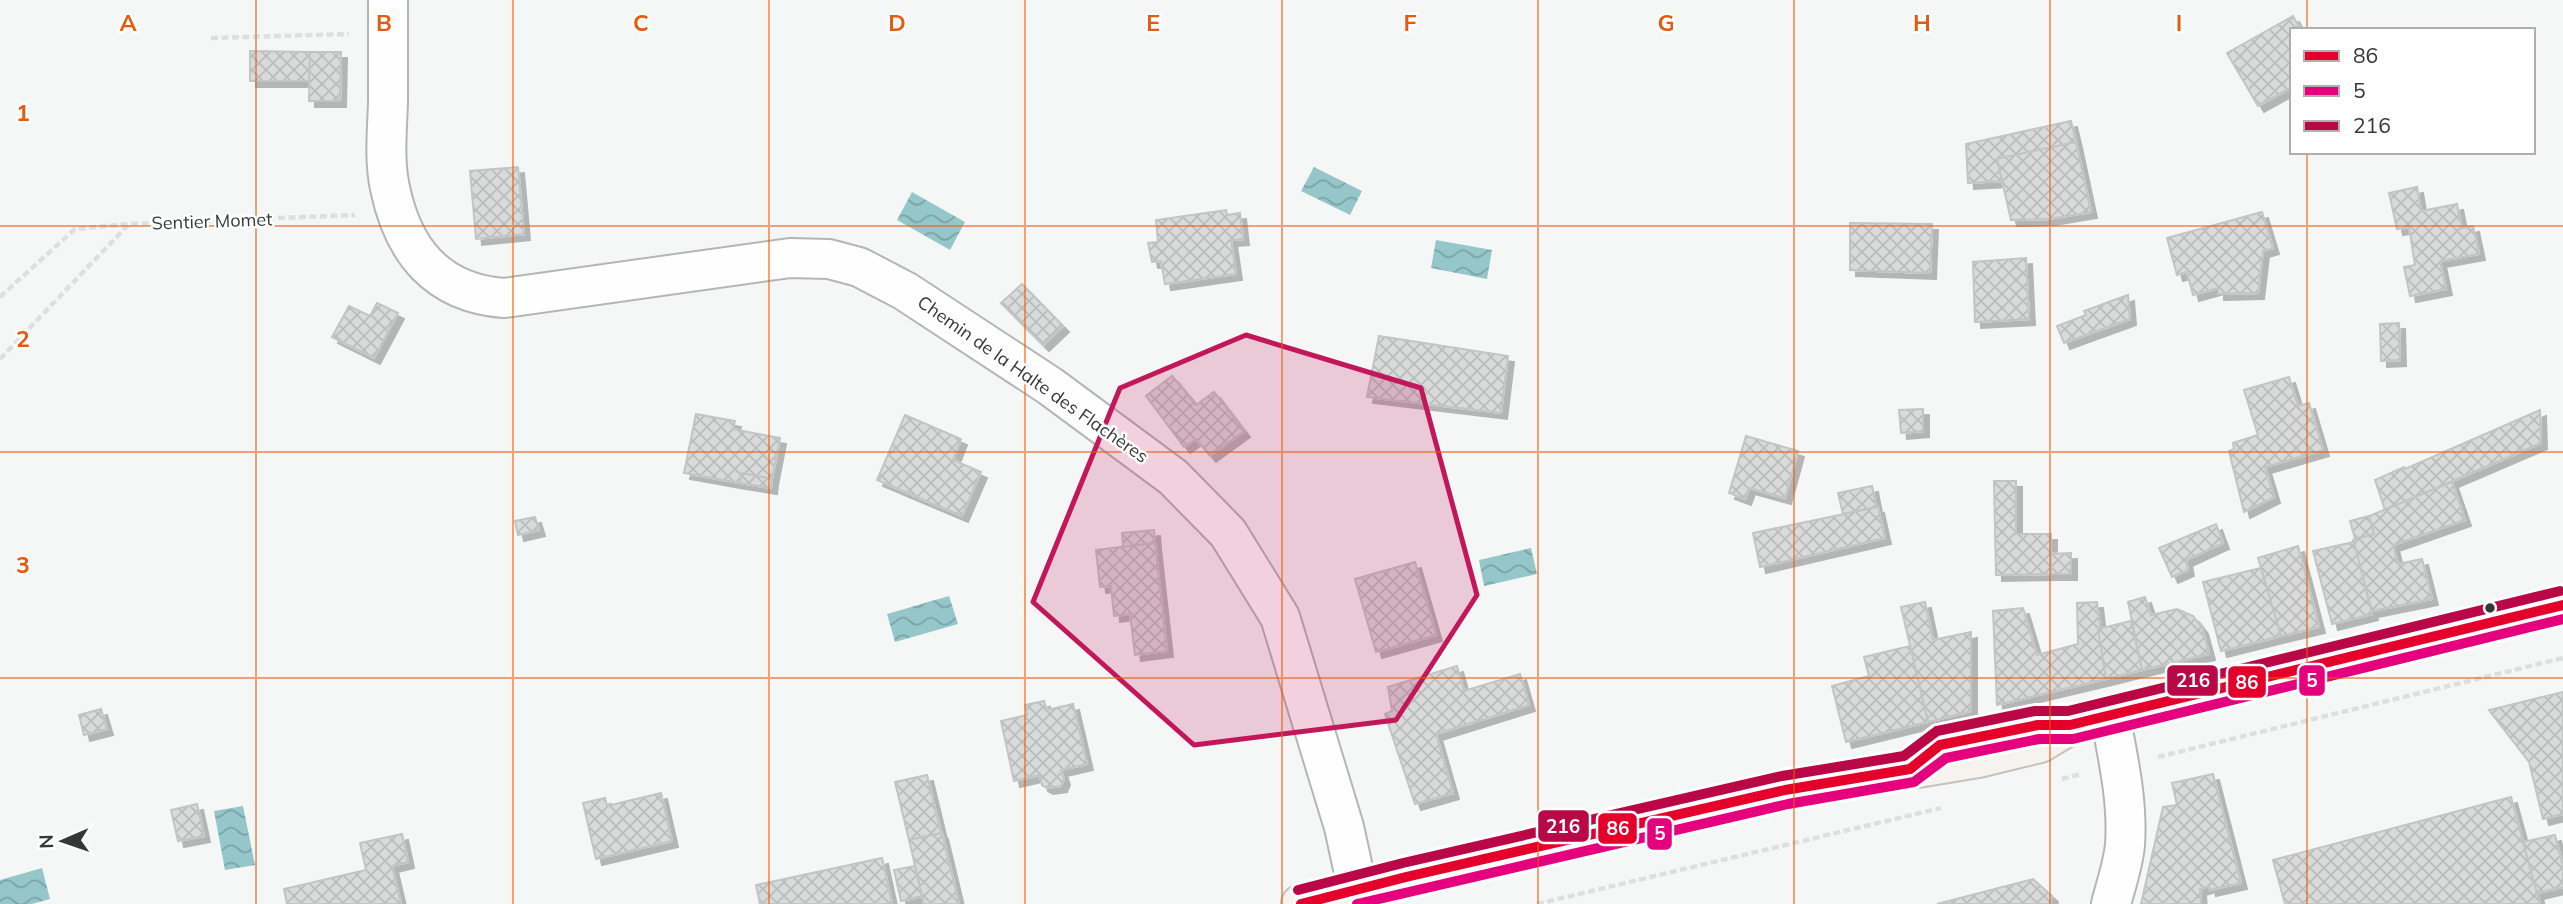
<svg xmlns="http://www.w3.org/2000/svg" width="2563" height="904" viewBox="0 0 2563 904" font-family="Mulish,sans-serif">
	<style>
		.water { fill: url(#water-waves) }
		.building { fill: url(#building-cross-hatch); stroke: #c3c4c4; stroke-width: 2; filter: url(#shadow) }
		.lines { fill: none; stroke-linecap: round; stroke-linejoin: round }
		.minor-casing { stroke: #b4b6b6; stroke-width: 42 }
		.major-casing { stroke: #c7c1bb; stroke-width: 42 }
		.path { stroke: #dedfdf; stroke-width: 4.5; stroke-dasharray: 7 3.5; stroke-linecap: butt }
		.minor { stroke: #fefefe; stroke-width: 38 }
		.major { stroke: #f6f2ee; stroke-width: 38 }
		.bus-1-casing { stroke: #fff; stroke-width: 16 }
		.bus-2-casing { stroke: #fff; stroke-width: 16 }
		.bus-3-casing { stroke: #fff; stroke-width: 16 }
		.bus-1 { stroke: #e4002b; stroke-width: 10 }
		.bus-2 { stroke: #e5007d; stroke-width: 10 }
		.bus-3 { stroke: #b90845; stroke-width: 10 }
		.marked { fill: #c2185b; fill-opacity: 0.2; stroke: #c2185b; stroke-width: 5; stroke-linejoin: round }
		.grid { fill: none; stroke: #e8590c; stroke-width: 2; stroke-opacity: 0.55 }
		.bus-dot { fill: #363838; stroke: #fff; stroke-width: 2.5 }
		.labels { text-anchor: middle; dominant-baseline: central; stroke-width: 5; stroke-linejoin: round; paint-order: stroke }
		.street-label { font-size: 18px; fill: #363838; stroke: #fff }
		.grid-label { font-size: 23px; text-anchor: middle; font-weight: bold; fill: #e8590c; stroke: #fff; stroke-width: 5; stroke-linejoin: round; paint-order: stroke }
		.line-badge { stroke: #fff; stroke-width: 2.5 }
		.badge-label { font-size: 19px; text-anchor: middle; font-weight: bold; fill: #fff }
	</style>
	<defs>
		<pattern id="water-waves" width="16" height="10" patternUnits="userSpaceOnUse" patternTransform="scale(1.75)"><rect width="16" height="10" fill="#95c7ca"/><path d="M0 5q4-4 8 0t8 0" fill="none" stroke="#7aa3a5"/></pattern>
		<pattern id="building-cross-hatch" width="8" height="8" patternUnits="userSpaceOnUse" patternTransform="scale(1.75)"><rect width="8" height="8" fill="#d9dbdb"/><path d="M0 0l8 8M0 8l8-8" fill="none" stroke="#bbbdbd"/></pattern>
		<filter id="shadow"><feDropShadow dx="6" dy="6" stdDeviation="0" flood-color="#0004"/></filter>
	</defs>
	<rect width="100%" height="100%" fill="#f5f7f7"/>
	<!-- water -->
	<g class="water">
		<polygon points="1314,167 1362,191 1350,215 1301,191"/>
		<polygon points="912,192 965,222 950,250 897,220"/>
		<polygon points="1436,240 1492,250 1487,279 1431,268"/>
		<polygon points="1531,548 1537,574 1484,586 1479,560"/>
		<polygon points="949,596 958,624 895,642 887,614"/>
		<polygon points="243,806 255,865 225,870 214,811"/>
		<polygon points="42,868 50,899 32,904 0,904 0,880"/>
	</g>
	<!-- building -->
	<g class="building">
		<polygon points="2293,16 2301,30 2292,30 2292,87 2258,106 2227,53"/>
		<polygon points="250,51 310,52 309,81 250,81"/>
		<polygon points="310,52 341,52 340,101 309,101"/>
		<polygon points="2071,121 2076,142 1997,159 2002,181 1968,183 1966,144"/>
		<polygon points="2076,142 2091,212 2049,219 2011,220 1997,159"/>
		<polygon points="518,167 524,234 476,239 470,171"/>
		<polygon points="2417,187 2421,211 2457,204 2462,228 2473,226 2479,254 2440,261 2446,289 2410,296 2404,267 2415,265 2409,227 2397,229 2389,193"/>
		<polygon points="1226,210 1227,215 1240,213 1243,239 1231,240 1236,274 1165,284 1161,261 1152,262 1148,243 1158,242 1156,220"/>
		<polygon points="2262,212 2273,248 2263,251 2258,293 2218,294 2218,288 2193,295 2187,272 2177,275 2167,238"/>
		<polygon points="1850,223 1932,224 1930,273 1850,270"/>
		<polygon points="2026,258 2029,319 1975,322 1973,262"/>
		<polygon points="1022,284 1063,326 1043,345 1001,303"/>
		<polygon points="2128,295 2130,319 2064,343 2057,326 2086,315 2084,311"/>
		<polygon points="377,303 398,313 374,358 332,337 349,306 370,316"/>
		<polygon points="2399,323 2400,360 2381,361 2380,324"/>
		<polygon points="1379,336 1508,356 1501,413 1367,397"/>
		<polygon points="1172,376 1196,405 1214,392 1244,431 1210,456 1196,439 1184,447 1146,396"/>
		<polygon points="2289,377 2298,406 2309,403 2323,450 2265,467 2274,497 2244,512 2229,451 2234,449 2233,443 2258,435 2244,390"/>
		<polygon points="1923,409 1923,431 1901,433 1899,410"/>
		<polygon points="2540,410 2541,443 2385,510 2375,480 2404,467 2405,469"/>
		<polygon points="696,414 735,421 733,429 780,438 772,479 742,473 740,483 684,473"/>
		<polygon points="905,415 961,439 953,460 981,472 962,516 877,480"/>
		<polygon points="1746,436 1798,451 1785,498 1749,488 1745,499 1729,493"/>
		<polygon points="742,473 772,479 771,488 740,483"/>
		<polygon points="1994,481 2016,481 2016,534 2051,534 2051,574 1996,575"/>
		<polygon points="2452,482 2465,520 2393,545 2398,564 2422,559 2432,599 2372,611 2353,540 2374,534 2369,516"/>
		<polygon points="1872,486 1876,507 1843,514 1838,493"/>
		<polygon points="1878,507 1885,538 1760,567 1753,533"/>
		<polygon points="2369,516 2374,534 2355,539 2350,521"/>
		<polygon points="535,517 539,530 518,535 515,521"/>
		<polygon points="2216,524 2223,543 2186,560 2188,570 2172,577 2159,548"/>
		<polygon points="1154,530 1155,543 1123,547 1122,533"/>
		<polygon points="2354,542 2372,614 2332,624 2313,551"/>
		<polygon points="1155,543 1167,651 1135,655 1130,614 1114,616 1111,586 1100,587 1096,550"/>
		<polygon points="2298,546 2319,627 2281,636 2258,558"/>
		<polygon points="2071,553 2071,574 2051,574 2051,554"/>
		<polygon points="1415,562 1436,635 1376,652 1355,579"/>
		<polygon points="2261,568 2281,636 2221,651 2203,582"/>
		<polygon points="2145,597 2151,615 2177,609 2193,616 2202,628 2209,654 2142,670 2128,602"/>
		<polygon points="1925,602 1933,640 1971,632 1971,711 1928,722 1901,607"/>
		<polygon points="2097,602 2106,679 1997,705 1993,611 2023,608 2037,655 2078,644 2077,603"/>
		<polygon points="2131,621 2142,670 2106,679 2098,629"/>
		<polygon points="1910,646 1928,722 1846,742 1832,686 1869,676 1864,657"/>
		<polygon points="1457,666 1464,691 1520,674 1529,705 1436,734 1453,793 1415,804 1385,714 1392,711 1388,687"/>
		<polygon points="2563,692 2563,814 2543,819 2529,762 2489,710"/>
		<polygon points="1044,701 1047,710 1073,704 1087,764 1061,770 1064,779 1061,786 1047,788 1042,785 1040,775 1014,781 1001,721 1027,715 1025,705"/>
		<polygon points="101,709 107,729 84,735 79,715"/>
		<polygon points="2213,774 2241,883 2210,890 2209,886 2200,889 2201,904 2141,904 2163,807 2177,805 2172,783"/>
		<polygon points="927,775 941,833 909,840 895,782"/>
		<polygon points="661,793 672,841 596,859 583,803 605,798 607,806"/>
		<polygon points="2511,797 2540,904 2285,904 2273,860"/>
		<polygon points="197,804 204,836 178,841 171,810"/>
		<polygon points="942,833 959,904 924,904 909,840"/>
		<polygon points="402,834 408,862 392,866 401,904 287,904 284,889 366,870 360,843"/>
		<polygon points="2555,835 2563,867 2563,887 2537,893 2523,842"/>
		<polygon points="882,858 892,904 760,904 756,885"/>
		<polygon points="915,866 922,896 901,901 894,870"/>
		<polygon points="2033,879 2052,896 2050,904 1937,904"/>
	</g>
	<g class="lines">
		<!-- minor casing -->
		<g class="minor-casing">
			<g id="minor">
				<path d="M388,0C388,34 388,68 388,102C387,131 384,161 390,188C403,251 437,293 504,298L790,258L829,259L859,267L905,291L1050,386L1173,477L1228,533L1280,617L1344,827L1358,891"/>
				<path d="M2110,715C2118,758 2128,801 2125,845C2123,865 2116,885 2111,904"/>
			</g>
		</g>
		<!-- major casing -->
		<g class="major-casing">
			<g id="major">
				<polyline points="2044,725 2070,725 2563,605"/>
				<polyline points="1301,904 1406,877 1785,790 1978,758 2040,743 2070,725"/>
			</g>
		</g>
		<!-- path -->
		<g class="path">
			<polyline points="211,38 349,34"/>
			<polyline points="0,297 75,229 128,224 355,215"/>
			<polyline points="0,359 128,225"/>
			<polyline points="2158,757 2563,658"/>
			<polyline points="2062,779 2081,774"/>
			<polyline points="1537,904 1941,808"/>
		</g>
		<!-- minor -->
		<use href="#minor" class="minor"/>
		<!-- major -->
		<use href="#major" class="major"/>
		<!-- bus-1 casing -->
		<g class="bus-1-casing">
			<polyline id="bus-1" points="1301,904 1406,877 1785,790 1910,769 1940,745 2038,725 2070,725 2563,605"/>
		</g>
		<!-- bus-2 casing -->
		<g class="bus-2-casing">
			<polyline id="bus-2" points="1357,904 1788,804 1914,782 1946,758 2039,739 2073,739 2563,619"/>
		</g>
		<!-- bus-3 casing -->
		<g class="bus-3-casing">
			<polyline id="bus-3" points="1298,890 1403,863 1782,776 1904,756 1937,731 2035,711 2068,711 2560,591"/>
		</g>
		<!-- bus-1 -->
		<use href="#bus-1" class="bus-1"/>
		<!-- bus-2 -->
		<use href="#bus-2" class="bus-2"/>
		<!-- bus-3 -->
		<use href="#bus-3" class="bus-3"/>
	</g>
	<!-- marked area -->
	<path class="marked" d="M1246,335L1421,388L1477,595L1396,720L1194,745L1033,602L1120,388Z"/>
	<!-- grid -->
	<path class="grid" d="M256,0V904M513,0V904M769,0V904M1025,0V904M1282,0V904M1538,0V904M1794,0V904M2050,0V904M2307,0V30M2307,152V904M0,226H2563M0,452H2563M0,678H2563"/>
	<!-- markers -->
	<circle class="bus-dot" cx="2490" cy="608" r="6"/>
	<g class="labels">
		<!-- street labels -->
		<g class="street-label">
			<text transform="translate(212 221) rotate(-2)">Sentier Momet</text>
			<text transform="translate(1033 379) rotate(35)">Chemin de la Halte des Flachères</text>
		</g>
	</g>
	<g class="grid-label">
		<text x="128" y="31">A</text>
		<text x="384" y="31">B</text>
		<text x="641" y="31">C</text>
		<text x="897" y="31">D</text>
		<text x="1153" y="31">E</text>
		<text x="1410" y="31">F</text>
		<text x="1666" y="31">G</text>
		<text x="1922" y="31">H</text>
		<text x="2179" y="31">I</text>
		<text x="23" y="121">1</text>
		<text x="23" y="347">2</text>
		<text x="23" y="573">3</text>
	</g>
	<g class="line-badge">
		<rect x="2298" y="664" width="28" height="33" rx="7" fill="#e5007d"/>
		<rect x="2166" y="664" width="53" height="33" rx="7" fill="#b90845"/>
		<rect x="2227" y="665" width="40" height="34" rx="7" fill="#e4002b"/>
		<rect x="1537" y="809" width="53" height="34" rx="7" fill="#b90845"/>
		<rect x="1597" y="812" width="41" height="33" rx="7" fill="#e4002b"/>
		<rect x="1646" y="817" width="27" height="34" rx="7" fill="#e5007d"/>
	</g>
	<g class="badge-label">
		<text x="2312" y="687">5</text>
		<text x="2193" y="687">216</text>
		<text x="2247" y="689">86</text>
		<text x="1563" y="833">216</text>
		<text x="1618" y="835">86</text>
		<text x="1660" y="840">5</text>
	</g>
	<!-- legend -->
	<rect x="2290" y="28" width="245" height="126" fill="#ffffff" stroke="#afafaf" stroke-width="2"/>
	<rect x="2304" y="51" width="35" height="10" fill="#e4002b" stroke="#afafaf" stroke-width="2"/>
	<text x="2353" y="63" font-size="21" fill="#363838">86</text>
	<rect x="2304" y="86" width="35" height="10" fill="#e5007d" stroke="#afafaf" stroke-width="2"/>
	<text x="2353" y="98" font-size="21" fill="#363838">5</text>
	<rect x="2304" y="121" width="35" height="10" fill="#b90845" stroke="#afafaf" stroke-width="2"/>
	<text x="2353" y="133" font-size="21" fill="#363838">216</text>
	<!-- north arrow -->
	<g transform="translate(63 841) rotate(268)" stroke="#ffffff" stroke-width="5" paint-order="stroke">
	<path d="M0-5L12 26L0 18L-12 26Z" fill="#363838"/>
	<text y="-10" font-size="19" font-weight="bold" text-anchor="middle" fill="#363838">N</text>
	</g>
</svg>
